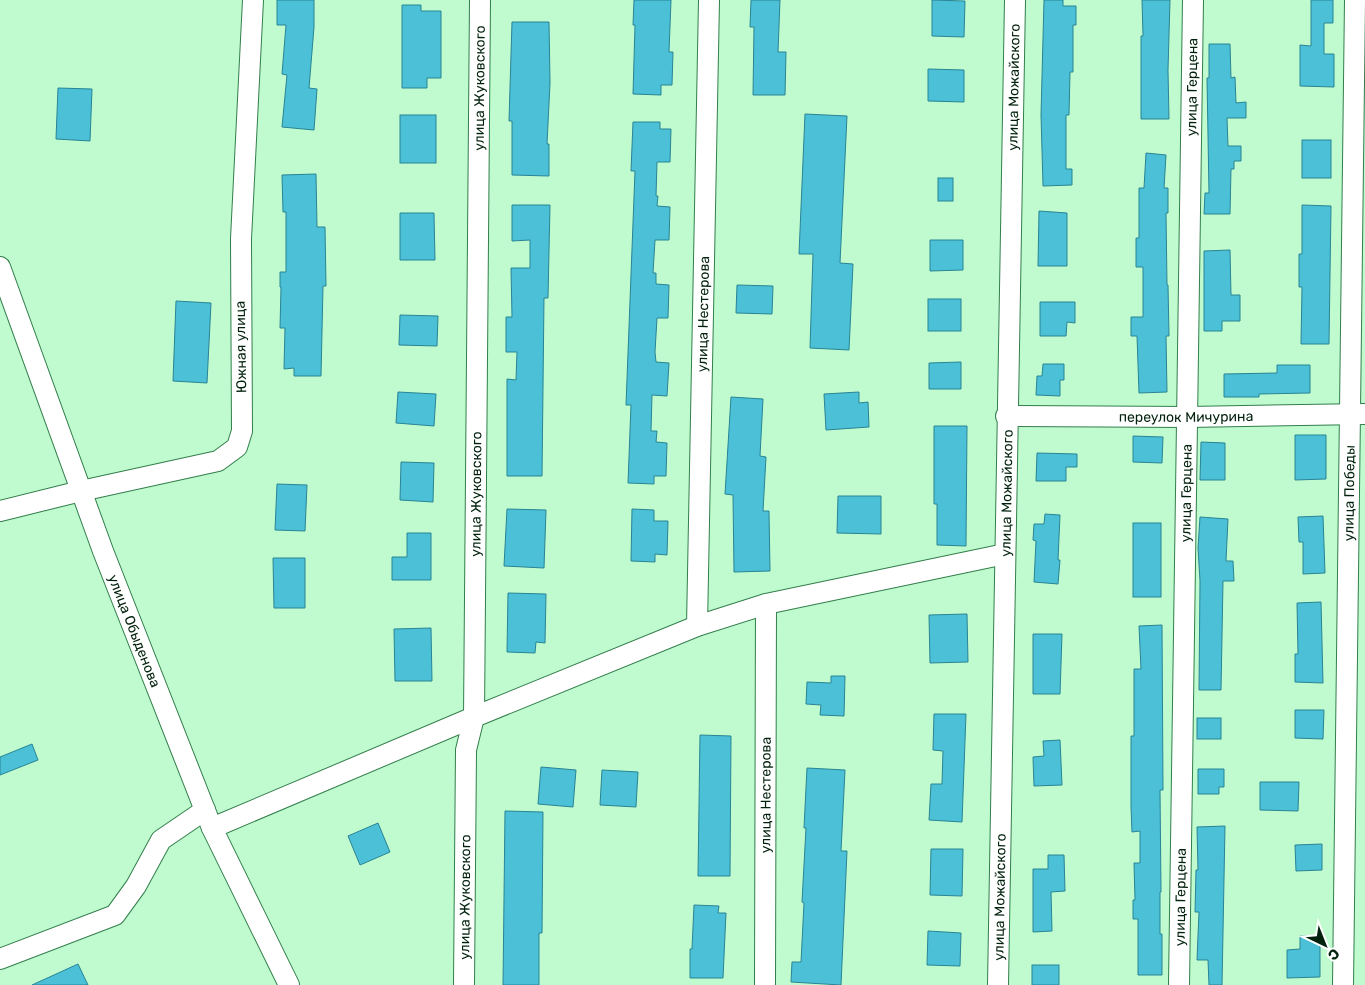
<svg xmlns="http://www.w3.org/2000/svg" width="1365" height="985" viewBox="0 0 1365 985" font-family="Rubik,sans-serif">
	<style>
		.building { fill: #4bc0d6; stroke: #298494 }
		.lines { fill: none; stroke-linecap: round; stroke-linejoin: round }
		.street-casing { stroke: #337e4c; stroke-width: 22 }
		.street { stroke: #fff; stroke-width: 20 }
		.labels { text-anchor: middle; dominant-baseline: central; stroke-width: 4; stroke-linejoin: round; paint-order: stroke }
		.street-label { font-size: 14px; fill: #03220e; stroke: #fff }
	</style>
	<rect width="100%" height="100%" fill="#bffbce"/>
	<!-- building -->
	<g class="building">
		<polygon points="277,0 314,0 314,27 309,88 317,89 314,130 282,127 287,75 282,74 286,25 277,25"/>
		<polygon points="634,0 671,0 669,52 673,52 672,85 661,85 661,95 633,94 635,25 633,25"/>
		<polygon points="751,0 780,0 778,52 786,52 785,95 753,95 754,27 750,27"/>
		<polygon points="932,0 965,1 964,37 932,36"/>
		<polygon points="1044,0 1063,0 1063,6 1076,6 1076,25 1073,25 1073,72 1070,72 1069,115 1066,115 1066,169 1072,169 1072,185 1043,186 1041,115"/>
		<polygon points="1142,0 1170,0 1168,70 1169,119 1141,119 1141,36 1143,36"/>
		<polygon points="1311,0 1333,0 1333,23 1324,23 1324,54 1334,54 1334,87 1300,86 1300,45 1311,46"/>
		<polygon points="402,5 421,5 421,11 441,11 441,78 427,78 427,88 402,88"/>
		<polygon points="512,22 549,22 550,83 547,144 549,144 549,176 512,175 512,121 509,121"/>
		<polygon points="1209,44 1230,44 1231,78 1235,77 1236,103 1246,102 1246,118 1227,118 1228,146 1241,146 1241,161 1234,161 1234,169 1231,169 1230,214 1204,214 1205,193 1209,193 1207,78 1209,78"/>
		<polygon points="928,69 964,70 964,102 928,101"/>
		<polygon points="58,88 92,89 90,141 56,139"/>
		<polygon points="805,114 847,116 840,263 853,264 849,350 810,348 813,254 799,254"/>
		<rect x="400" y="115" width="36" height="48"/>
		<polygon points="633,122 660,122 660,129 671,129 670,162 657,162 656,196 658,196 657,206 670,207 669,240 655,240 653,273 656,273 656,284 669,285 668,318 657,318 655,352 656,362 669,363 667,396 652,395 651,431 657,431 656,442 667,443 666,476 654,476 654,484 628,483 631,405 626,405 635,171 631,171"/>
		<rect x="1302" y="140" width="29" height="38"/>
		<polygon points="1146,153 1166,155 1164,188 1168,188 1168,213 1166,213 1167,285 1168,285 1169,336 1166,336 1167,392 1139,393 1137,336 1131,336 1131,317 1143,317 1143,267 1136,267 1136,238 1139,238 1139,188 1144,188"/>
		<polygon points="316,174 317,227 325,227 326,286 323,286 321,376 294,376 294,368 284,369 285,328 280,328 281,287 280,287 280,272 286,272 286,212 283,212 282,175"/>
		<rect x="938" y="178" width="15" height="23"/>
		<polygon points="512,205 550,205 548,298 544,298 542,476 507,476 507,379 516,380 517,352 506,352 506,317 512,317 511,268 530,268 530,240 512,241"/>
		<polygon points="1302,205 1331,206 1329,344 1301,344 1302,287 1299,287 1299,254 1302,254"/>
		<polygon points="1039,211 1067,213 1067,266 1038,266"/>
		<polygon points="400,213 434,213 435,260 400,260"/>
		<polygon points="930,240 963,240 963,270 930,271"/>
		<polygon points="1230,250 1231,295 1240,295 1240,321 1222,321 1222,331 1204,331 1204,251"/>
		<polygon points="737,285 773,286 772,314 736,313"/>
		<rect x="928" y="299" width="33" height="32"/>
		<polygon points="176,301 211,303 207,383 173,381"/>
		<polygon points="1040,302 1075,302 1075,323 1067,322 1066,336 1040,336"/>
		<polygon points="400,315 438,316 437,346 399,345"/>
		<polygon points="961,362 961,389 929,389 929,363"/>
		<polygon points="1043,364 1064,364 1064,380 1060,380 1060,396 1036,395 1037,376 1042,376"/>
		<polygon points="1277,365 1310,365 1310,393 1259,394 1259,397 1224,397 1224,374 1277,373"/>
		<polygon points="398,392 436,394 434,426 396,423"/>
		<polygon points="859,392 859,403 868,402 869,427 826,430 824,394"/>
		<polygon points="731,397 763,399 760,456 766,457 763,511 769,511 770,571 734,572 733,495 725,494"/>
		<polygon points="934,426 967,426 966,546 937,545 937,504 934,504"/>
		<polygon points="1295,435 1326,435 1326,479 1295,480"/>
		<polygon points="1133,436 1163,437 1162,463 1133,462"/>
		<polygon points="1201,442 1225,443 1225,480 1200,480"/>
		<polygon points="1037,453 1077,454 1077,467 1066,467 1066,481 1036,481"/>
		<polygon points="401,462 434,463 433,502 400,500"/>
		<polygon points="277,484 307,485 305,531 275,530"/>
		<polygon points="838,496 881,496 881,534 837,533"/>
		<polygon points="507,509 546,510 544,568 504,566"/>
		<polygon points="632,509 654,510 654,521 668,521 667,555 655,554 655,562 631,561"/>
		<polygon points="1045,514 1060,515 1058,560 1060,560 1058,584 1034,582 1036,541 1033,540 1034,524 1044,524"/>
		<polygon points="1323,516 1325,573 1303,574 1303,542 1299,542 1298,517"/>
		<polygon points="1200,517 1228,519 1226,561 1233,561 1234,581 1223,581 1221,690 1199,690 1200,581 1198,548"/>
		<rect x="1133" y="523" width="28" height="74"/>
		<polygon points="407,533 431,533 431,580 392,580 392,557 407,557"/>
		<polygon points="273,558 305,558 305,608 274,608"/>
		<polygon points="508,593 546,594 545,643 536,642 535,653 507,652"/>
		<polygon points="1321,602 1323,683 1295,682 1295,654 1298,654 1297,603"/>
		<polygon points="967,614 968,662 930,663 929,615"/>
		<polygon points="1162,625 1163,790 1160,790 1161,892 1160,892 1160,934 1162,934 1162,975 1138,975 1138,919 1133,919 1133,900 1135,900 1134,863 1140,863 1140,831 1132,832 1131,807 1131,736 1134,736 1134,669 1141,669 1139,626"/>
		<polygon points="431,628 432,681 395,681 394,629"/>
		<polygon points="1033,634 1062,634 1060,694 1033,694"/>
		<polygon points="831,676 845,676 844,716 820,715 821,705 806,704 807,682 831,683"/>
		<polygon points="1295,710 1324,710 1323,739 1295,738"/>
		<polygon points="934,714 966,714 962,822 929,820 931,784 942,784 943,751 933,750"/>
		<rect x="1197" y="718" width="24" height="21"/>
		<polygon points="700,735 731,736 730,876 698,876"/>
		<polygon points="1060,740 1062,785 1034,786 1033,757 1044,756 1043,741"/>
		<polygon points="32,744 38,760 0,775 0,757"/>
		<polygon points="541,767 576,770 573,807 538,804"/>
		<polygon points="807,768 845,770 841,851 847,851 841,985 791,982 792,962 801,962 804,903 802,902 806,828 804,828"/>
		<polygon points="1198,769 1224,769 1224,787 1219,787 1219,794 1198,794"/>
		<polygon points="602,770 638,772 636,807 600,805"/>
		<polygon points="1260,782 1299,782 1298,811 1260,810"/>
		<polygon points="505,811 543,812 542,933 539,933 539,985 503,985"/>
		<polygon points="378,823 390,852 360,865 348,836"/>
		<polygon points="1225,826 1222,985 1209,985 1208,960 1197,960 1199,912 1195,912 1196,870 1198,870 1197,827"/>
		<polygon points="1322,844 1322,870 1296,871 1295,845"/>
		<polygon points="931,849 963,849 962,896 930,895"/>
		<polygon points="1048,855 1064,855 1065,891 1051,892 1052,931 1033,932 1033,869 1048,869"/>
		<polygon points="694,905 719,906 718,913 726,913 723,978 690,978 690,949 692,949"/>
		<polygon points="928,931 961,933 960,966 927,965"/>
		<polygon points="1300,936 1320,936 1320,977 1287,978 1287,950 1300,949"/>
		<polygon points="78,964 88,985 32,985"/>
		<rect x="1032" y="965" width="27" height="20"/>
	</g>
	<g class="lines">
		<!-- street casing -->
		<g class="street-casing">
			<g id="street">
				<path id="s1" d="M0,267L103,551L212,828L289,985"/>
				<path id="s2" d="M1006,416L1188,417L1365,414"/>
				<polyline points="0,511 81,491 218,461 237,447 242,431 241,239 253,0"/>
				<path id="s3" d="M697,626L709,0"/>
				<polyline points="212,828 474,717 697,626 766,604 1005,554"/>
				<polyline points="0,959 115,915 136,886 161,840 205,810"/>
				<path id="s4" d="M464,985L466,750L474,717L480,0"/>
				<path id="s5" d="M765,985L766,604"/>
				<path id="s6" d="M998,985L1015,0"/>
				<path id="s7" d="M1179,985L1193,0"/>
				<path id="s8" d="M1343,985L1355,0"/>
			</g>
		</g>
		<!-- street -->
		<use href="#street" class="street"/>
	</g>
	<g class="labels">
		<!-- street labels -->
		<g class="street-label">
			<text stroke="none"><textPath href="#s4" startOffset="898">улица Жуковского</textPath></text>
			<text stroke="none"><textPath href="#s6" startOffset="898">улица Можайского</textPath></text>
			<text stroke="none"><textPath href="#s7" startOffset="898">улица Герцена</textPath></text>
			<text stroke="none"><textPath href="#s3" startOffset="312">улица Нестерова</textPath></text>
			<text transform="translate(241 347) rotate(-91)">Южная улица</text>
			<text stroke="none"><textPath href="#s2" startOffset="180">переулок Мичурина</textPath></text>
			<text stroke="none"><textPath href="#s6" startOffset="492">улица Можайского</textPath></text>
			<text stroke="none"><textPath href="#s8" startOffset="492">улица Победы</textPath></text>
			<text stroke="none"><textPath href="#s4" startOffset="492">улица Жуковского</textPath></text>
			<text stroke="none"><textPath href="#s7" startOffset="492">улица Герцена</textPath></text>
			<text stroke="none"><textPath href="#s1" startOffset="388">улица Обыденова</textPath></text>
			<text stroke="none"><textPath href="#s5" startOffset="190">улица Нестерова</textPath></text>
			<text stroke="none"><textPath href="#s4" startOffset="88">улица Жуковского</textPath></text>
			<text stroke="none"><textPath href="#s6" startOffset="88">улица Можайского</textPath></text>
			<text stroke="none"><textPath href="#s7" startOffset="88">улица Герцена</textPath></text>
		</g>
	</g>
	<!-- north arrow -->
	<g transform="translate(1325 945) rotate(137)" stroke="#ffffff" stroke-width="4" paint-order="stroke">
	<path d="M0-4L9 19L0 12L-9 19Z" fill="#03220e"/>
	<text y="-8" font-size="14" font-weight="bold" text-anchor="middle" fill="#03220e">С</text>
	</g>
</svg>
